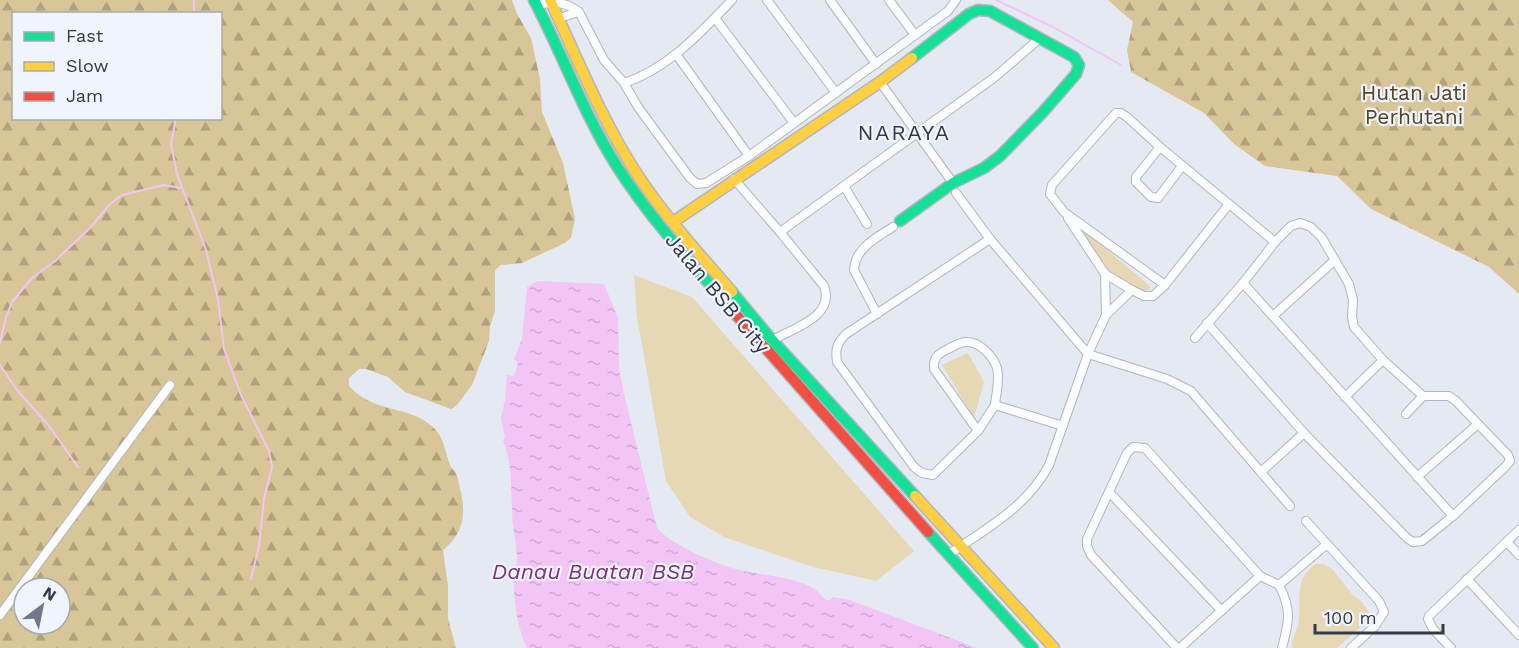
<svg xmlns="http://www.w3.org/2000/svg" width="1519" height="648" viewBox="0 0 1519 648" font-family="'Work Sans',sans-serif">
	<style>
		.green { fill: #e7d8b5 }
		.forest { fill: url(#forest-firs); fill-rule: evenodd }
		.water { fill: url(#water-ripples) }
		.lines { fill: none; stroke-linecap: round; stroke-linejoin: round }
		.stream { stroke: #f3c4f6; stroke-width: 2 }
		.street-casing { stroke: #b1b6c0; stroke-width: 10 }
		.fast-casing { stroke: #b1b6c0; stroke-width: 13 }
		.slow-casing { stroke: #b1b6c0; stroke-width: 13 }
		.jam-casing { stroke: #b1b6c0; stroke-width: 13 }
		.street { stroke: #fbfcfd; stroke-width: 8 }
		.fast { stroke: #16e098; stroke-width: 10 }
		.slow { stroke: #ffcf43; stroke-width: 10 }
		.jam { stroke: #f24e42; stroke-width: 10 }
		.labels { text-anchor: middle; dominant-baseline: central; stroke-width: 4.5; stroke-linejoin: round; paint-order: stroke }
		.park-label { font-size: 21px; fill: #564620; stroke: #f0f4fc }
		.street-label { font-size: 21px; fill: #333a4a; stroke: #f0f4fc }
		.neighbourhood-label { font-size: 22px; letter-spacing: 1.5px; fill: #333a4a; stroke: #f0f4fc }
		.water-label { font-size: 22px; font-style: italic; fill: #7d2f7f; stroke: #f0f4fc }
	</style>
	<defs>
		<pattern id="forest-firs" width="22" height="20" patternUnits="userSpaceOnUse" patternTransform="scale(1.5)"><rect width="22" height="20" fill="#d9c698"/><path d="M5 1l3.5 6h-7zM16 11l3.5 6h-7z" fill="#b1a27e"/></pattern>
		<pattern id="water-ripples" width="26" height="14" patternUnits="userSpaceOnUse" patternTransform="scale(1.5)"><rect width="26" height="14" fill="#f3c4f6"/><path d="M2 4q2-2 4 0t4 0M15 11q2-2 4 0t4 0" fill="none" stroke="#d1a9d4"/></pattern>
	</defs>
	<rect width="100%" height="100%" fill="#e5e9f2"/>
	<!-- green -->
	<g class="green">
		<path d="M1085,231L1151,287L1145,294C1116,282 1104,266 1084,242Z"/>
		<polygon points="634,275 692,297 914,551 876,581 813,567 724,537 690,517 666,481 637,317"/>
		<polygon points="968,353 984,382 974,418 942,365"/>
		<path d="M1316,564H1323L1332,569L1352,594L1362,602L1372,617L1337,648H1292C1291,638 1298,630 1299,620C1301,598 1294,578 1316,564Z"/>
	</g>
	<!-- forest -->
	<g class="forest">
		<path d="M0,0H512L517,14L531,38L540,79L542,112L563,163L575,219L571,238L565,243L522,263L501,265L495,270V311L490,326L489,341L472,385L457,405L451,409L405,392L388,377L366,369H359L349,378V386C372,412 405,406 428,423C446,436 443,449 451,467C452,469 455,471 456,474C459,479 459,487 461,492C466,516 463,534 443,550L448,586V618L456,648H0ZM14,14H220V118H14ZM24,588H60V624H24Z"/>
		<polygon points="1108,0 1519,0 1519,294 1489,267 1371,209 1337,176 1265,166 1234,144 1204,113 1131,72 1127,50 1133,22"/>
	</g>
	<!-- water -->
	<path class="water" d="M538,281L604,284L618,318L619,368L624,394L657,528C672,545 713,563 736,569C761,576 789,575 813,588C819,591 820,596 826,600H830L833,597L850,600L977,648H527C518,629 514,606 514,584C514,575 517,566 517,556C516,541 512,525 512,510C511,486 512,463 503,440L505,437L501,419L505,400L507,375L514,376L518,363L514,359L522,339L527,287Z"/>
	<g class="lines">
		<!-- stream -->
		<g class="stream">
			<polyline points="194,0 194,14"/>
			<polyline points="996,0 1053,27 1121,65"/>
			<polyline points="176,118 171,144 177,174 206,250 218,299 224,349 241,395 269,451 272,467 264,499 259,546 251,579"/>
			<polyline points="0,343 6,317 12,302 32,278 55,261 91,227 110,204 122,195 164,185 181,188"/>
			<polyline points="0,365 17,390 49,426 78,467"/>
		</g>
		<!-- street casing -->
		<g class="street-casing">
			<g id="street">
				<polyline points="767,0 836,93"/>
				<polyline points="830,0 876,64"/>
				<polyline points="889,0 915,35"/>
				<path d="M537,6C552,0 566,2 579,12L604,60L624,83C668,69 700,33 732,0"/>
				<polyline points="559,18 579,12"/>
				<polyline points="715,18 794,123"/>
				<polyline points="676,54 749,156 915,35 948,11 956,0"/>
				<polyline points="880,82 953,183"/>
				<polyline points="624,83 638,107 690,178 697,184 706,183 749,156"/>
				<polyline points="1160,147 1127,117 1121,113 1116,113 1052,185 1050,194 1064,212 1165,285"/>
				<polyline points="734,179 780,232 995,77 1039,39"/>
				<polyline points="844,186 867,224"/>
				<polyline points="1229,204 1275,242"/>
				<polyline points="1068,218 1105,274 1132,290"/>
				<path d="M990,239L846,334C837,343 835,349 837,362L914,467L922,473L933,475L978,431L934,369C933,357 938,354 948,349C954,346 960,342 966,342C979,341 993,356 997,368C1000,379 996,394 995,405L1063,426"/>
				<polyline points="1105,274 1106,315 1132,290 1144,296 1153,296 1165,285 1229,204 1160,147 1136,177 1136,182 1151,197 1158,198 1182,166"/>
				<polyline points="1243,283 1453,516"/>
				<path d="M877,314L854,270C855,248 876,238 893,227"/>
				<polyline points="1106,315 1088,354 1167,379 1191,391 1290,506"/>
				<polyline points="1273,316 1335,260"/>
				<polyline points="1207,323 1304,433 1407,538 1413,542 1422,541 1453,516 1506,466 1510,461 1508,455 1478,424 1417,477"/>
				<polyline points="1195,338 1243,283 1275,242 1291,226 1300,223 1311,227 1322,238 1349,284 1353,300 1352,317 1354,327 1383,360"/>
				<path d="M769,342C790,329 836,318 824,286L780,232"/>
				<polyline points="1345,397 1383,360 1423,396 1449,396 1456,401 1478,424"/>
				<polyline points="1406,414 1423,396"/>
				<polyline points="978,431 995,405"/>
				<polyline points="1261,472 1304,433"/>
				<polyline points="1110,493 1221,610"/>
				<polyline points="1306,521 1327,544"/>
				<polyline points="1507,542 1519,555"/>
				<path d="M949,554C986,529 1028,506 1049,465L1088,354L990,239L956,193"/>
				<polyline points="1467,579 1519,635"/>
				<path d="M1279,585C1292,610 1289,622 1282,648"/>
				<polyline points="0,615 170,385"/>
				<polyline points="1177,648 1091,555 1087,546 1087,539 1127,453 1133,447 1145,448 1260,576 1279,585 1327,544 1379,601 1384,612 1375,626 1351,648"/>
				<polyline points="1180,648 1260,576"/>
				<polyline points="1451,648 1433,629 1428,619 1429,616 1519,530"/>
			</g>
		</g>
		<!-- fast casing -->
		<g class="fast-casing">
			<g id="fast">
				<path d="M534,0C563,55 584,115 618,168C652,221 697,269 738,317"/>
				<polyline points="900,221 953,183 984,168 1000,156 1043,112 1076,74 1079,65 1074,57 990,11 978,10 969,14 912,58"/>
				<polyline points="732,292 772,340 915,496"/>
				<polyline points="928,532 1033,648"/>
			</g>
		</g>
		<!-- slow casing -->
		<g class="slow-casing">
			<g id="slow">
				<path d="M550,0C577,58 601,118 635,171C663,215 699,253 732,292"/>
				<polyline points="673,222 880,82 912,58"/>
				<polyline points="915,496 1054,648"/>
			</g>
		</g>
		<!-- jam casing -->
		<g class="jam-casing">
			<polyline id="jam" points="738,317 928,532"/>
		</g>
		<!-- street -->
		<use href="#street" class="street"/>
		<!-- fast -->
		<use href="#fast" class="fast"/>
		<!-- slow -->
		<use href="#slow" class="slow"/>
		<!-- jam -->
		<use href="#jam" class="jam"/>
	</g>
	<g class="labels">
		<!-- park labels -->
		<g class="park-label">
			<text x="1414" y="92">Hutan Jati<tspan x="1414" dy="24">Perhutani</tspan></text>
		</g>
		<!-- street labels -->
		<g class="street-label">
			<text transform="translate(718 293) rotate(50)">Jalan BSB City</text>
		</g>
		<!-- neighbourhood labels -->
		<g class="neighbourhood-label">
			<text x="904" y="132">NARAYA</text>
		</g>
		<!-- water labels -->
		<g class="water-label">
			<text x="593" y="571">Danau Buatan BSB</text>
		</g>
	</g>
	<!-- legend -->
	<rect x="12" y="12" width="210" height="108" fill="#f0f4fc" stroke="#a4aab5" stroke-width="1.5"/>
	<rect x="24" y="32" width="30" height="9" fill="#16e098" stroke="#a4aab5" stroke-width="1.5"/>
	<text x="66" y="42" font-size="18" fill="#333a4a">Fast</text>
	<rect x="24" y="62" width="30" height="9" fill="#ffcf43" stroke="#a4aab5" stroke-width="1.5"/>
	<text x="66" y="72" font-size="18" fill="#333a4a">Slow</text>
	<rect x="24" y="92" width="30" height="9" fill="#f24e42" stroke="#a4aab5" stroke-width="1.5"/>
	<text x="66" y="102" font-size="18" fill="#333a4a">Jam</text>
	<!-- north arrow -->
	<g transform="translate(42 606) rotate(32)"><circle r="28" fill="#f0f4fc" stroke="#a4aab5" stroke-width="1.5"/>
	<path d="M0-4.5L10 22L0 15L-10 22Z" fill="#717785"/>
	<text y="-9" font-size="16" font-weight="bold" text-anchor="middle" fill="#333a4a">N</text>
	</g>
	<!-- scale -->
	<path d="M1315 624v9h128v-9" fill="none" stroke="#333a4a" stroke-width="3"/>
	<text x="1324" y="624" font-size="18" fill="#333a4a" stroke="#f0f4fc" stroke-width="4.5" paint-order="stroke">100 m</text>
</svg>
